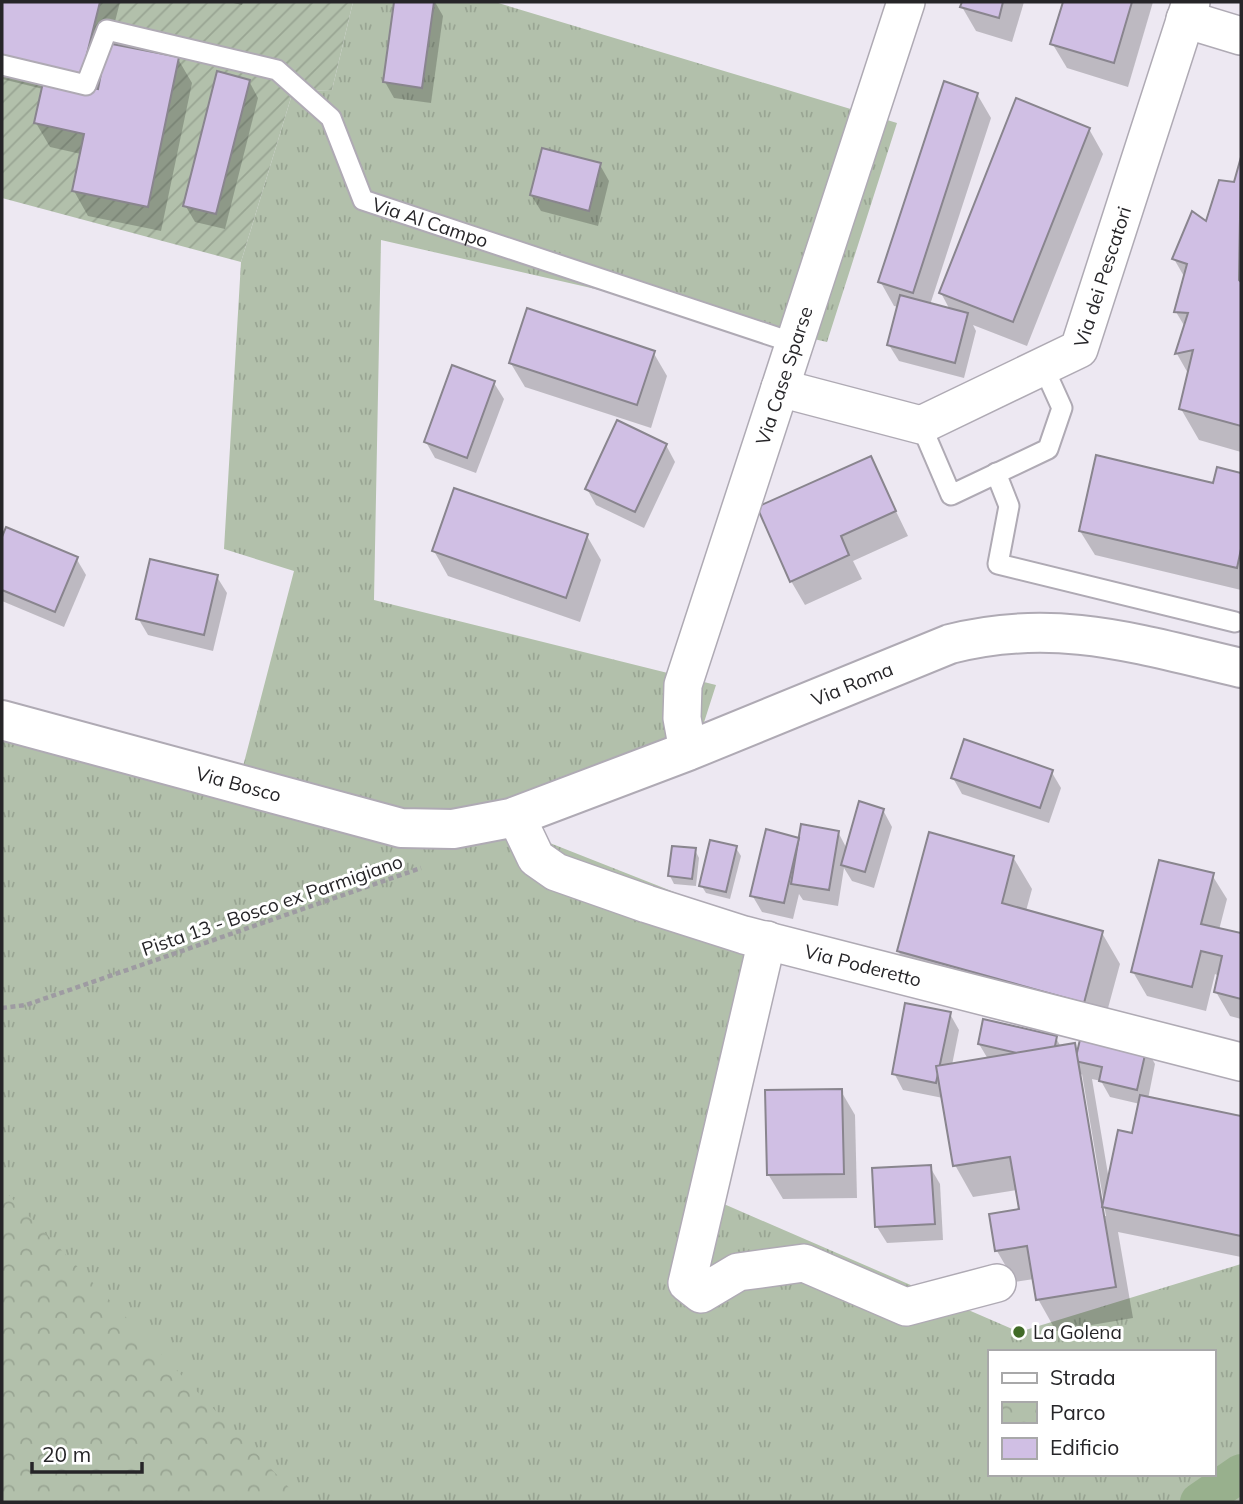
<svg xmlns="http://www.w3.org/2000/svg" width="1243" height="1504" viewBox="0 0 1243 1504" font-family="Mulish,sans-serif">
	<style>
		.grass { fill: url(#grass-tufts); fill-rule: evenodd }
		.park { fill: url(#park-crowns) }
		.garden { fill: url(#garden-furrows) }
		.shadow { fill: #0003; fill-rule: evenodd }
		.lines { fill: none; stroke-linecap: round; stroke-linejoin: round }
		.canal { stroke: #98b08d; stroke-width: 38 }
		.building { fill: #d0bfe4; stroke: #89858e; stroke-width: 2 }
		.service-casing { stroke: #afaab4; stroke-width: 23 }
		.minor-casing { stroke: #afaab4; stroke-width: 40 }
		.tertiary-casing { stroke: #afaab4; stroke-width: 42 }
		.path { stroke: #9e9ba2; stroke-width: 4.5; stroke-dasharray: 5 3.5; stroke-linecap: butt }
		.service { stroke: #fff; stroke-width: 19 }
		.minor { stroke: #fff; stroke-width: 37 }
		.tertiary { stroke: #fff; stroke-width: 38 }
		.poi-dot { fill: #406a27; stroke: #fff; stroke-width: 2.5 }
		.labels { text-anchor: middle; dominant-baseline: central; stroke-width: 6; stroke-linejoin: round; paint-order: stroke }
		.street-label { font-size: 19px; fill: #262528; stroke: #fff }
		.poi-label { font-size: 19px; fill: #262528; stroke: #fff; text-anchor: start }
	</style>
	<defs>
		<pattern id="grass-tufts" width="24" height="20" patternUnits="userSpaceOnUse" patternTransform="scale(1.75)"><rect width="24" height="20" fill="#b2c0ab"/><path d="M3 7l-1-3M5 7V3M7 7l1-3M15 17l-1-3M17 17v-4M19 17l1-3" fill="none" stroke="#99a593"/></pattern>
		<pattern id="park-crowns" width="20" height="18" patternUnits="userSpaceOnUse" patternTransform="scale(1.75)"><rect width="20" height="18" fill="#b2c0ab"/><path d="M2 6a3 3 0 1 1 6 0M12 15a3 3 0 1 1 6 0" fill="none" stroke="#99a593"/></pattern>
		<pattern id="garden-furrows" width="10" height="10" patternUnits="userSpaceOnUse" patternTransform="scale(1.75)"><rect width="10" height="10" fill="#b2c0ab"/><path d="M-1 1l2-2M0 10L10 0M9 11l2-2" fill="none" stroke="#99a593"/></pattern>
	</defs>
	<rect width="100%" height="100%" fill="#ede8f2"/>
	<!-- grass -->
	<path class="grass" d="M353,2H495L897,123L827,342L381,240L374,600L716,685L690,766L507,826L778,933L717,1201L1019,1332L1241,1264V1502H2V712L241,774L294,571L224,549L241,262L293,91L332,90ZM989,1352H1213V1474H989Z"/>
	<!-- park -->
	<polygon class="park" points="2,1188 303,1502 2,1502"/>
	<!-- garden -->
	<polygon class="garden" points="2,2 353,2 332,90 293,91 241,262 2,198"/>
	<!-- shadow -->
	<g class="shadow">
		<polygon points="2,2 120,2 109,45 178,59 192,83 161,231 88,216 74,191 81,154 50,147 36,123 43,89 2,79"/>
		<polygon points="229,2 243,2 242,5"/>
		<polygon points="396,2 435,2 443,16 431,103 394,98 385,82"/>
		<polygon points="964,2 1024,2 1012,42 976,31 962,7"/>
		<polygon points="1065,2 1153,2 1128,87 1067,68 1052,43"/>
		<polygon points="249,81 258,98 225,229 195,222 185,205"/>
		<polygon points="977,94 991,118 930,305 950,310 941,293 1089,129 1103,154 1027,346 973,325 976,331 964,378 899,361 889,345 899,307 894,306 880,281"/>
		<polygon points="1241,163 1241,452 1199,440 1181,409 1189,375 1177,354 1185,327 1176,312 1185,278 1174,259 1207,224 1235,184"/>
		<polygon points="600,165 609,181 598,226 541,211 531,195"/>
		<polygon points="653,352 667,376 651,428 525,387 510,362"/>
		<polygon points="494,383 504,399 476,473 435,458 426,442"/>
		<polygon points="666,445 675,462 644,528 596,505 587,489"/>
		<polygon points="870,458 908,536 853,561 862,579 805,605 791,581"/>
		<polygon points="1218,469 1241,474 1241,590 1095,555 1080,531 1214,485"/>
		<polygon points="7,529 76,558 86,575 64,627 2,601 2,541"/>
		<polygon points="587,536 601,560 580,622 448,576 434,551"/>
		<polygon points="217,577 227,593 213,651 148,635 138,618"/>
		<polygon points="1051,771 1061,788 1049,823 962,794 953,778"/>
		<polygon points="883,810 892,827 874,888 852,881 844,868 838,906 803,900 799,894 793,919 762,912 752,895 800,840 838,832 847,849"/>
		<polygon points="736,848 741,856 730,899 706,893 701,885"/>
		<polygon points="695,850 699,858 696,886 674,884 670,876"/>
		<polygon points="1013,857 1032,889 1026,911 1102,933 1120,964 1101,1034 917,983 898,951"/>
		<polygon points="1212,875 1227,899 1219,930 1241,936 1241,1019 1230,1016 1216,992 1219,976 1215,974 1206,1011 1147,996 1133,972"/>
		<path d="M950,1014L959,1030L952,1065L988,1059L979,1044L1056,1038L1061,1047L1074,1045L1080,1056L1146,1048L1155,1064L1148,1099L1241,1118V1257L1118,1232L1133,1318L1056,1331L1038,1299L1034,1279L1015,1282L997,1251L991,1216L1021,1211L1017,1190L973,1197L955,1165L943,1098L903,1090L894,1073ZM1082,1074L1106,1216H1102L1079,1077ZM1092,1079L1101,1081L1110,1097L1140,1104L1133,1135L1109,1180Z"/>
		<polygon points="841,1091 855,1115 857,1198 783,1199 768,1174"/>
		<polygon points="930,1167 940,1184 943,1240 887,1243 877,1227"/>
	</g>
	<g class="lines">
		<!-- canal -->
		<polyline class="canal" points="1199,1502 1241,1473"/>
	</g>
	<!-- building -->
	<g class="building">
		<polygon points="2,2 100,2 81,78 2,59"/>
		<polygon points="394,2 434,2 422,88 383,82"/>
		<polygon points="962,2 1003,2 999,18 960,7"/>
		<polygon points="1063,2 1132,2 1114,63 1050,44"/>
		<polygon points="107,43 179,57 148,207 72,191 84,134 34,123 44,78 98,89"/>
		<polygon points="217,71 250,80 216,214 183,206"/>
		<polygon points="944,81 978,93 913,293 878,282"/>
		<polygon points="1016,98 1090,128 1013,322 939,293"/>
		<polygon points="542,148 601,163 589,211 530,195"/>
		<polygon points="1241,157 1239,280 1241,282 1241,426 1179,409 1193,350 1175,354 1188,313 1174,312 1187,264 1172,259 1192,211 1206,221 1219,180 1234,182"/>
		<polygon points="900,295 968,313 955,363 887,345"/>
		<polygon points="527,308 655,351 637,405 509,363"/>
		<polygon points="452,365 495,381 467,458 424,442"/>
		<polygon points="617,420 667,444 635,512 585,489"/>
		<polygon points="1096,455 1213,483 1217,467 1241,473 1241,549 1237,568 1079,531"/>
		<polygon points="871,456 896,511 841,536 849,555 790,582 757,507"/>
		<polygon points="454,488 588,534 566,598 432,551"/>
		<polygon points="6,527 78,557 55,612 2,590 2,537"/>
		<polygon points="150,559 218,575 204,635 136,619"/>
		<polygon points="964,739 1053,770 1040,808 951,778"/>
		<polygon points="859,801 884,809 865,872 841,865"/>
		<polygon points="801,824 839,831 829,890 791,884"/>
		<polygon points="766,829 799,838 784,903 750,896"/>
		<polygon points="929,832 1014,856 1002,903 1103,931 1084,1003 897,951"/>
		<polygon points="710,840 737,846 726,892 699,886"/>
		<polygon points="672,846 696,848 692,879 668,876"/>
		<polygon points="1159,860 1214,873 1201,924 1241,933 1241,999 1214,992 1222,956 1201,951 1192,987 1131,972"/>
		<polygon points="905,1003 951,1012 936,1083 892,1074"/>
		<polygon points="983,1019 1057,1036 1052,1061 978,1044"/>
		<polygon points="1082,1031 1147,1046 1137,1090 1099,1081 1102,1067 1075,1061"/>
		<polygon points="1075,1043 1116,1287 1036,1300 1027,1246 995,1251 989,1214 1019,1209 1010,1157 953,1166 936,1066"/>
		<polygon points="842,1089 844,1174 767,1175 765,1090"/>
		<polygon points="1140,1095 1241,1116 1241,1236 1102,1207 1118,1130 1132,1133"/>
		<polygon points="931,1165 935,1224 875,1227 872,1168"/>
	</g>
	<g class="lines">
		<!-- service casing -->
		<g class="service-casing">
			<g id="service">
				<path id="s1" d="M2,65L86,85L107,30L277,70L331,118L363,200L794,343"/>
				<polyline points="921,425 951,495 1048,449 1062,408 1043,366"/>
				<polyline points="996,473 1009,506 998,564 1235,622"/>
			</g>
		</g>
		<!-- minor casing -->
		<g class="minor-casing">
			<g id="minor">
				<polyline points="1185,19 1241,36"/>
				<path id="s2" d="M780,388L921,425L1079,349L1191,2"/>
				<path id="s3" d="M688,751L682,718L683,685L906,2"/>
				<path id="s4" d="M516,816L536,858L556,872L647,904L744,935L1241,1062"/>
				<polyline points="767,940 687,1283 701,1294 738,1272 804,1263 906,1307 997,1283"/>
			</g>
		</g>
		<!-- tertiary casing -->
		<g class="tertiary-casing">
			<g id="tertiary">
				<path id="s5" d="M2,720L401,828L453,829L511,818L688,751L950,644C1056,617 1138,644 1241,668"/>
			</g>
		</g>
		<!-- path -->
		<polyline class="path" points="2,1008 26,1005 421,868"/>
		<!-- service -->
		<use href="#service" class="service"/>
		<!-- minor -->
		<use href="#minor" class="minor"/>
		<!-- tertiary -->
		<use href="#tertiary" class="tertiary"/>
	</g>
	<!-- markers -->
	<circle class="poi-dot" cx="1019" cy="1332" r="7"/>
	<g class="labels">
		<!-- street labels -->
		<g class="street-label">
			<text stroke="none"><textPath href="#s1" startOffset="551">Via Al Campo</textPath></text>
			<text stroke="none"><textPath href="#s2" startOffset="397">Via dei Pescatori</textPath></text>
			<text stroke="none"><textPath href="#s3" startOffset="392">Via Case Sparse</textPath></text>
			<text stroke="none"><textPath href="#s5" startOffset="891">Via Roma</textPath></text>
			<text stroke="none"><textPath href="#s5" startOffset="245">Via Bosco</textPath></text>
			<text transform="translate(272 905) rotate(-19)">Pista 13 - Bosco ex Parmigiano</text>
			<text stroke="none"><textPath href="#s4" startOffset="392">Via Poderetto</textPath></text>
		</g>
		<!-- poi labels -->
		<g class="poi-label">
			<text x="1033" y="1332">La Golena</text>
		</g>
	</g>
	<!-- border -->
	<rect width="1243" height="1504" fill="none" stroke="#262528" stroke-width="7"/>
	<!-- legend -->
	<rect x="988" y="1350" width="228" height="126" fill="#ffffff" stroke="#a8a8a9" stroke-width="2"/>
	<rect x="1002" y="1373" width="35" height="10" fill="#ffffff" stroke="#a8a8a9" stroke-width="2"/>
	<text x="1050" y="1385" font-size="21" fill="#262528">Strada</text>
	<rect x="1002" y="1402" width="35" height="21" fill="url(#park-crowns)" stroke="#a8a8a9" stroke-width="2"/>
	<text x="1050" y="1420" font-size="21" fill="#262528">Parco</text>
	<rect x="1002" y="1438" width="35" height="21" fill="#d0bfe4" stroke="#a8a8a9" stroke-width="2"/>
	<text x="1050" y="1455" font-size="21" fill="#262528">Edificio</text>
	<!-- scale -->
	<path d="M32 1462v10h110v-10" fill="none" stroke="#262528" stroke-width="3.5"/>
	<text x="42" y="1462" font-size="21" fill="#262528" stroke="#ffffff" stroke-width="5" paint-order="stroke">20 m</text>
</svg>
